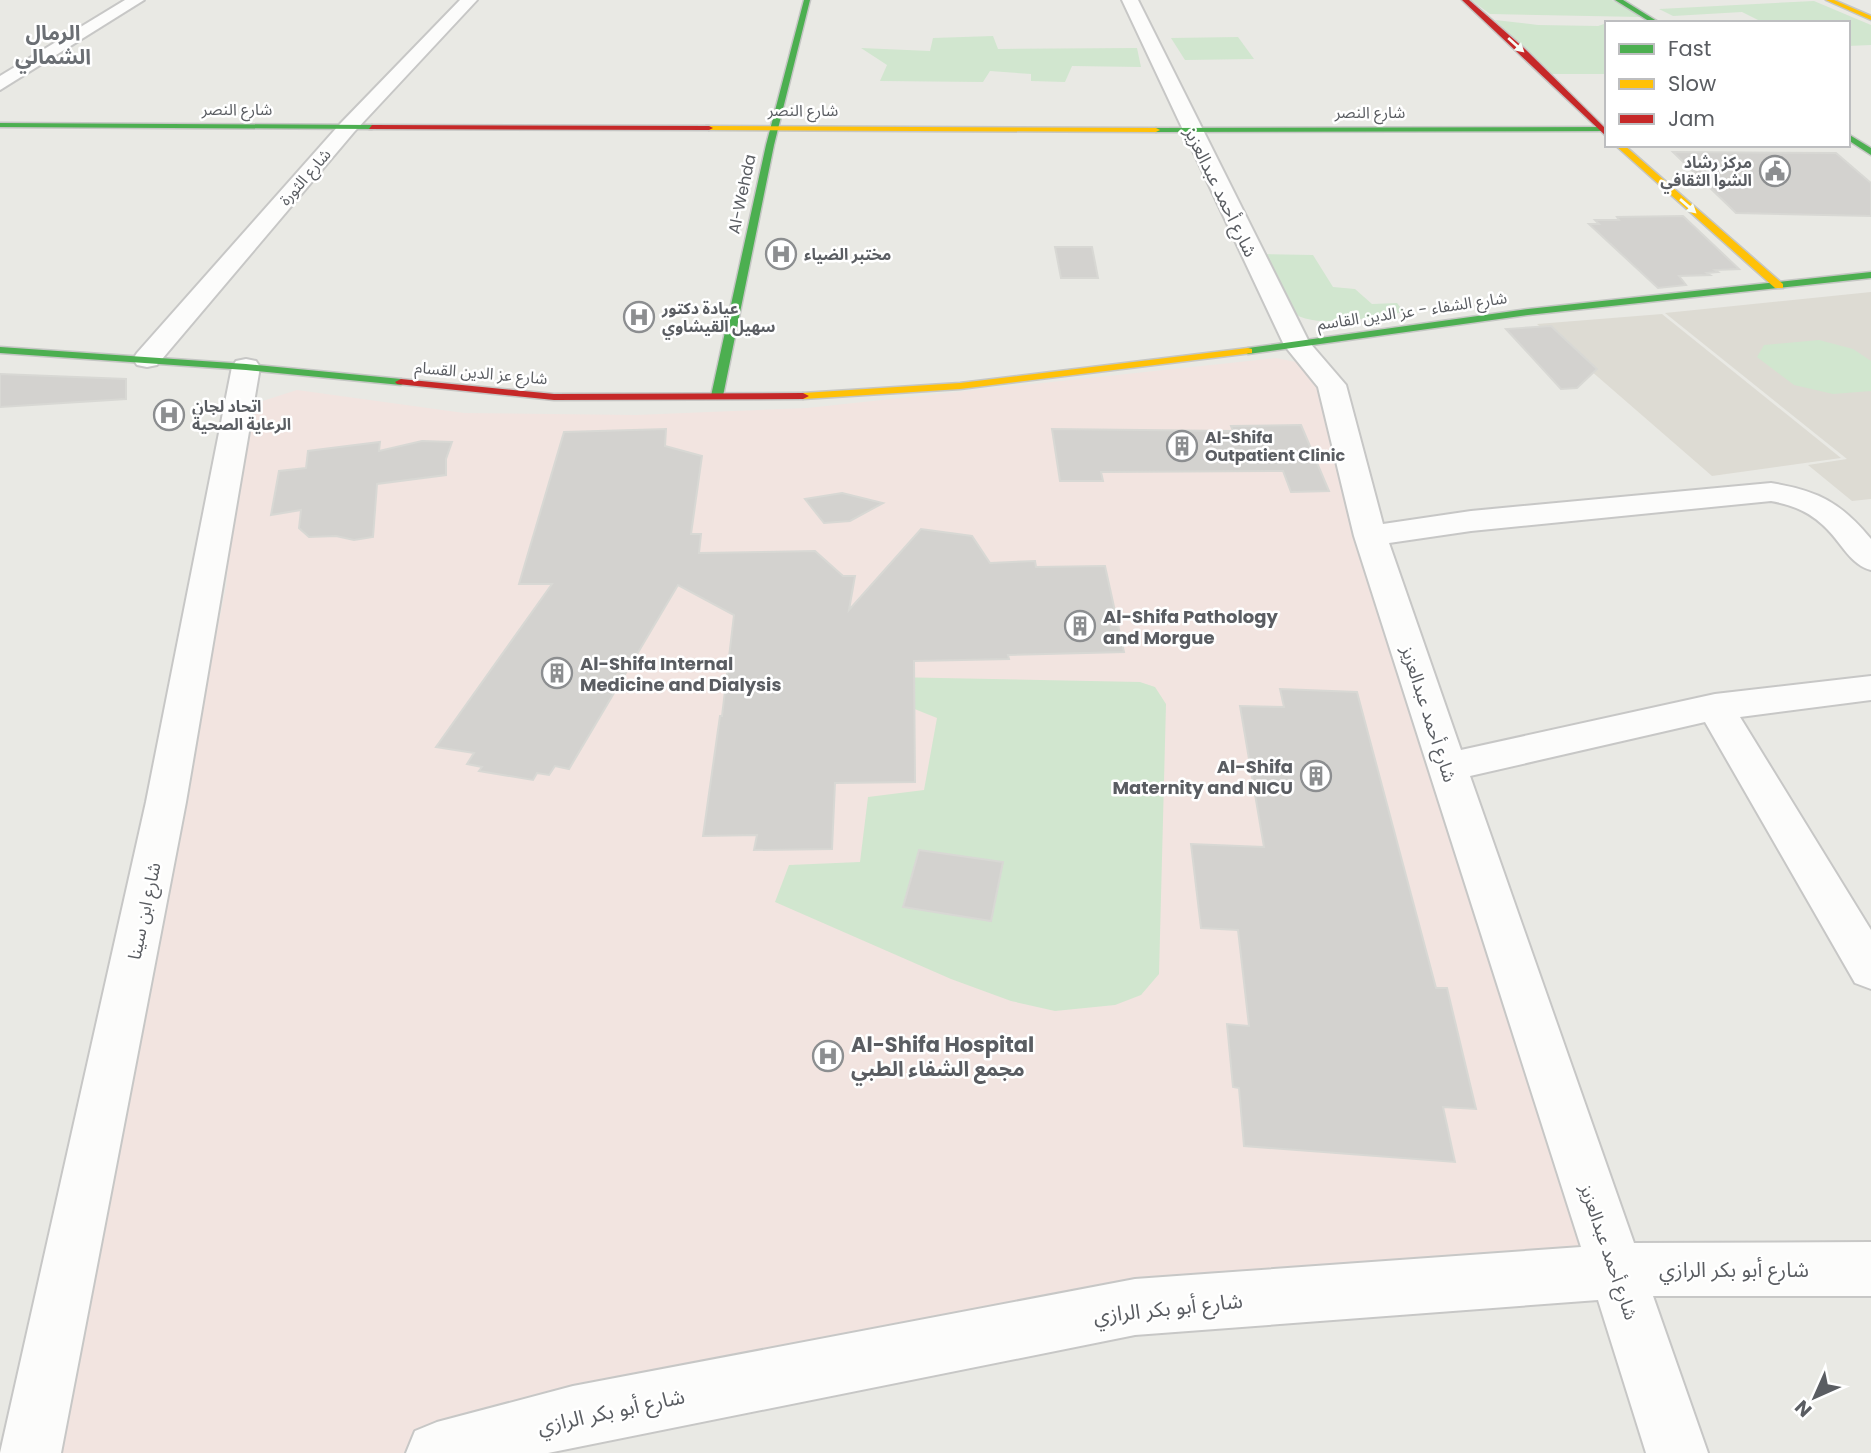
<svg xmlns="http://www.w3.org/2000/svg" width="1871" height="1453" viewBox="0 0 1871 1453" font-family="Poppins,'Noto Sans Arabic',sans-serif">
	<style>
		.education { fill: #dddbd3 }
		.medical { fill: #f2e4e0 }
		.green { fill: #d1e6cf }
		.building { fill: #d3d2cf; stroke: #d8d8d4; stroke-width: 2 }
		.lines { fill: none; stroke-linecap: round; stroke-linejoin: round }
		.street-casing { stroke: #c7c7c6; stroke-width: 4 }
		.fast-casing { stroke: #c5c6c4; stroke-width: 3 }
		.slow-casing { stroke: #c5c6c4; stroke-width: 3 }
		.jam-casing { stroke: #c5c6c4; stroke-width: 3 }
		.street { fill: #fcfcfb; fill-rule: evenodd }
		.fast { fill: #4caf50; fill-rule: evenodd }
		.slow { fill: #ffc107; fill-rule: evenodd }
		.jam { fill: #c62828; fill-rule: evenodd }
		.oneway { fill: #f6fbf6 }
		.labels { text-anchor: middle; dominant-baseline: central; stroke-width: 5; stroke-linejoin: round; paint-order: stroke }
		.far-street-label { font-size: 16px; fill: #5a5d62; stroke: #fff }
		.far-poi-label { font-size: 16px; font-weight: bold; fill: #5a5d62; stroke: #fff; text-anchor: start }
		.street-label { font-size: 18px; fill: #5a5d62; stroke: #fff }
		.poi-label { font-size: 18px; font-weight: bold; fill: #5a5d62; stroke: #fff; text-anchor: start }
		.far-district-label { font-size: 21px; font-weight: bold; fill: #6b6f74; stroke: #fff }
		.near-poi-label { font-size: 21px; font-weight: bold; fill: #5a5d62; stroke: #fff; text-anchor: start }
		.near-street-label { font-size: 21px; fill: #5a5d62; stroke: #fff }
	</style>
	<rect width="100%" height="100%" fill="#e9e9e4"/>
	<!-- education -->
	<g class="education">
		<polygon points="1871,292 1871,499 1852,501 1808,465 1847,459 1665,313"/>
		<polygon points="1662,314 1841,458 1712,476 1537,324"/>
	</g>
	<!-- medical -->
	<polygon class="medical" points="1276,358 1296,362 1313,373 1326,391 1582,1252 418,1453 53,1453 226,586 235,489 250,405 297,390 464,413 636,415 807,408"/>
	<!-- green -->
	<g class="green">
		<polygon points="1471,0 1612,0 1641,17 1490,14"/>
		<polygon points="1814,1 1871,25 1871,45 1848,46 1848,23 1764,23 1742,12 1673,16 1659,9"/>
		<polygon points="1495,20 1538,25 1598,26 1607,23 1607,74 1552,74"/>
		<polygon points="993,36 998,49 1137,48 1141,67 1072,66 1065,82 1031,81 1031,74 990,71 983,82 880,81 887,65 861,48 930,51 933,38"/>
		<polygon points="1238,37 1254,59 1185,60 1171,38"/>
		<path d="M1261,254L1313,255L1333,287L1355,289L1372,304L1397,303L1404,312C1377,316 1308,333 1288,308C1276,293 1269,270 1261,254Z"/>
		<polygon points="1819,340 1853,349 1871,361 1871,391 1833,394 1794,385 1757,357 1764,345"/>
		<polygon points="730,674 1140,682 1155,687 1166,704 1159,974 1141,995 1115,1005 1055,1011 1011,1001 951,979 775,902 789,865 860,862 868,797 924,790 937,718 912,708"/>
	</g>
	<!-- building -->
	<g class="building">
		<polygon points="1673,152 1836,153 1871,183 1871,216 1736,213"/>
		<polygon points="1683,216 1739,269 1715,270 1718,272 1707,273 1710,275 1679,276 1686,285 1658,288 1589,224 1599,224 1595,220 1619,220 1617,217"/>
		<polygon points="1055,247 1092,247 1098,278 1061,278"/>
		<polygon points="1551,326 1597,369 1577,388 1561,389 1506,329"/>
		<polygon points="0,374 126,379 126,399 0,407"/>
		<polygon points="1301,425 1329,491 1291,492 1283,471 1101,472 1103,481 1060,481 1052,429 1233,431 1231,426"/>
		<polygon points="666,429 665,446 702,456 691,534 701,534 699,553 815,551 843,576 855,576 849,610 921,529 972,536 990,563 1035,561 1036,567 1105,566 1124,652 1008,655 1009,659 914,661 915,782 835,783 832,849 754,850 757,835 703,836 720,716 722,716 734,615 678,585 569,769 555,766 549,775 537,773 533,780 479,771 482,767 467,764 474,753 436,747 552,584 519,584 564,432"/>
		<polygon points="422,441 452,442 446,459 446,475 377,484 373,537 354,540 336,536 309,537 299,528 301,510 271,515 279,471 306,468 308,451 380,442 379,451"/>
		<polygon points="842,493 883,503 850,521 824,523 805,499"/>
		<polygon points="1280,689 1357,692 1436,988 1447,988 1476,1109 1443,1107 1455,1162 1244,1146 1239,1088 1233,1087 1227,1024 1249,1026 1238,930 1201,928 1191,844 1264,847 1240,706 1284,707"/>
		<polygon points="919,850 1003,862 991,921 903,907"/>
	</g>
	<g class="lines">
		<!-- street casing -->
		<g class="street-casing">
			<g id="street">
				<polygon points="125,0 144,0 0,90 0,76"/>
				<polygon points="460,0 477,0 354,132 157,365 147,367 137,365 133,359 137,353 340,124"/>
				<path d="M1122,0H1138L1309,342L1346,385L1383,524L1471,511L1771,483C1819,491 1840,502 1871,539V570C1851,565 1842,544 1828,530C1812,513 1794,505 1771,501L1471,531L1389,543L1461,750L1715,694L1871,676V700L1740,717L1871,930V989L1855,983L1705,722L1470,776L1634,1243L1871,1242V1296H1653L1708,1453H1646L1598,1300L1135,1335L548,1453H406L415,1431L437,1422L573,1386L1135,1279L1581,1247L1354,536L1318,387L1284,345Z"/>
				<polygon points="246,359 256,361 260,367 186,802 61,1453 0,1453 146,802 232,367 236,361"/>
			</g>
		</g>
		<!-- fast casing -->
		<g class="fast-casing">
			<g id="fast">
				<polygon points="804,0 810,0 774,145 723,396 717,399 711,396 766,145"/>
				<polygon points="1615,0 1623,0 1660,23 1652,23"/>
				<polygon points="0,123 372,125 376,127 372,129 0,127"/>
				<polygon points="1607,127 1607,131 1156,132 1152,130 1156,128"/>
				<polygon points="1848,134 1871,148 1871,155 1848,140"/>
				<polygon points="1871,272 1871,278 1528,315 1248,354 1243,351 1248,348 1528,309"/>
				<polygon points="0,347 246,364 401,379 407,382 401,385 246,370 0,353"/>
			</g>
		</g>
		<!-- slow casing -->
		<g class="slow-casing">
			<g id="slow">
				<polygon points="1826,0 1834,0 1871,16 1871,20"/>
				<polygon points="706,126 1156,128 1160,130 1156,132 709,130"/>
				<polygon points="1615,145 1624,145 1783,284 1783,288 1775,288"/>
				<polygon points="1248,348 1252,349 1252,353 960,389 803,399 797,396 803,393 960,383"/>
			</g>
		</g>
		<!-- jam casing -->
		<g class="jam-casing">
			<g id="jam">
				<polygon points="1462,0 1469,0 1525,49 1607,130 1607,137"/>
				<polygon points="372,125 709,126 713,128 709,130 369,129"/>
				<polygon points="401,379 554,394 803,393 809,396 803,399 554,400 397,384 395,382"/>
			</g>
		</g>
		<!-- street -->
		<use href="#street" class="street"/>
		<!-- fast -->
		<use href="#fast" class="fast"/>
		<!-- slow -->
		<use href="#slow" class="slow"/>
		<!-- jam -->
		<use href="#jam" class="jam"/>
	</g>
	<!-- one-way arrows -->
	<defs><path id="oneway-solid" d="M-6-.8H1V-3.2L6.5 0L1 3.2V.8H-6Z" transform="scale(1.75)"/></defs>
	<g class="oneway">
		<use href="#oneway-solid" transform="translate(1516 45) rotate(42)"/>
		<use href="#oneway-solid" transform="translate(1688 206) rotate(41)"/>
	</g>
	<!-- icons -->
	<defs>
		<g id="civic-ring" transform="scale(1.575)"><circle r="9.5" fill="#fff" stroke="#8c8e90" stroke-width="1.5"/><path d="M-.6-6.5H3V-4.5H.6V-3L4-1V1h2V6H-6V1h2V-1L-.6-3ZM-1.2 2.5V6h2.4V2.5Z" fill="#8c8e90"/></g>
		<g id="hospital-ring" transform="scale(1.575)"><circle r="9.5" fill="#fff" stroke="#8c8e90" stroke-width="1.5"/><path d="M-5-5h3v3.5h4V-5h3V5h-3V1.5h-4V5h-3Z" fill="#8c8e90"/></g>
		<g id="building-ring" transform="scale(1.575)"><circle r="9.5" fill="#fff" stroke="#8c8e90" stroke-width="1.5"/><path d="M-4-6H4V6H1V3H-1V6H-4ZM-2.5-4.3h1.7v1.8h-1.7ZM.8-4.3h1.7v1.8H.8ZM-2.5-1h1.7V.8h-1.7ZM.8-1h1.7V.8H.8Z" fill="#8c8e90"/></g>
	</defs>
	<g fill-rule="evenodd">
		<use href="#civic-ring" x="1775" y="171"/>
		<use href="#hospital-ring" x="781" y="254"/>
		<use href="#hospital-ring" x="639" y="317"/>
		<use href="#hospital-ring" x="169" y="415"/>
		<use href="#building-ring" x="1182" y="446"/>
		<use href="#building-ring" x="1080" y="626"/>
		<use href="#building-ring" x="557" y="673"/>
		<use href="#building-ring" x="1316" y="776"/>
		<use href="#hospital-ring" x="828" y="1056"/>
	</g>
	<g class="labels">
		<!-- far-street labels -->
		<g class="far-street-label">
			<text x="237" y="109">شارع النصر</text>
			<text x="803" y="110">شارع النصر</text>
			<text x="1370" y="112">شارع النصر</text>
			<text transform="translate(305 177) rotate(-49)">شارع الثورة</text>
			<text transform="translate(742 194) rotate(-78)">Al-Wehda</text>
			<text transform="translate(1412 311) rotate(-8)">شارع الشفاء - عز الدين القاسم</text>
			<text transform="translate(481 373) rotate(5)">شارع عز الدين القسام</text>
		</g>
		<!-- far-poi labels -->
		<g class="far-poi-label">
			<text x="1752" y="162" text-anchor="end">مركز رشاد<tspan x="1752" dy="18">الشوا الثقافي</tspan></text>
			<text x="804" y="254">مختبر الضياء</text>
			<text x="662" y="308">عيادة دكتور<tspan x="662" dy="18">سهيل القيشاوي</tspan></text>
			<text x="192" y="406">اتحاد لجان<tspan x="192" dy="18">الرعاية الصحية</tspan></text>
			<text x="1205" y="437">Al-Shifa<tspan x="1205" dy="18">Outpatient Clinic</tspan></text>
		</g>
		<!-- street labels -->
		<g class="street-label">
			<text transform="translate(1221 192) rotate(64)">شارع أحمد عبدالعزيز</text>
			<text transform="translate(1429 714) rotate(72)">شارع أحمد عبدالعزيز</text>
			<text transform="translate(144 911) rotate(-78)">شارع ابن سينا</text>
			<text transform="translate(1609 1252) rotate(71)">شارع أحمد عبدالعزيز</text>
		</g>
		<!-- poi labels -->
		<g class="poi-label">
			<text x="1103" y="616">Al-Shifa Pathology<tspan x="1103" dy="21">and Morgue</tspan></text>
			<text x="580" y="663">Al-Shifa Internal<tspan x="580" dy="21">Medicine and Dialysis</tspan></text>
			<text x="1293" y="766" text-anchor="end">Al-Shifa<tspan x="1293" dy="21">Maternity and NICU</tspan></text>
		</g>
		<!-- far-district labels -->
		<g class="far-district-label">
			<text x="53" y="32">الرمال<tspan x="53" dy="24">الشمالي</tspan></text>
		</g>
		<!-- near-poi labels -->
		<g class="near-poi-label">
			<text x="851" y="1044">Al-Shifa Hospital<tspan x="851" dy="24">مجمع الشفاء الطبي</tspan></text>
		</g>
		<!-- near-street labels -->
		<g class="near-street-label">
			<text x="1734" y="1269">شارع أبو بكر الرازي</text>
			<text transform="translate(1168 1308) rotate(-6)">شارع أبو بكر الرازي</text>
			<text transform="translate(611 1411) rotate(-12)">شارع أبو بكر الرازي</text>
		</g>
	</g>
	<!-- legend -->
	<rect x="1605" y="21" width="245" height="126" fill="#ffffff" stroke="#bdbec0" stroke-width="2"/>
	<rect x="1619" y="44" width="35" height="10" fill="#4caf50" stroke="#bdbec0" stroke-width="2"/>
	<text x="1668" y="56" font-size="21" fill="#5a5d62">Fast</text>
	<rect x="1619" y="79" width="35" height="10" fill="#ffc107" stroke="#bdbec0" stroke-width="2"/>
	<text x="1668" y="91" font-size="21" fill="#5a5d62">Slow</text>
	<rect x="1619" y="114" width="35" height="10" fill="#c62828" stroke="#bdbec0" stroke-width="2"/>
	<text x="1668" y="126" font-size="21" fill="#5a5d62">Jam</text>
	<!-- north arrow -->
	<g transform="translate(1815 1397) rotate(225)" stroke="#ffffff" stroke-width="5" paint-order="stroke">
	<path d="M0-5L12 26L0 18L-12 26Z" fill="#5a5d62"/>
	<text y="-10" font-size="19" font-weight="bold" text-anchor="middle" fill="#5a5d62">N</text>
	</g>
</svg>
